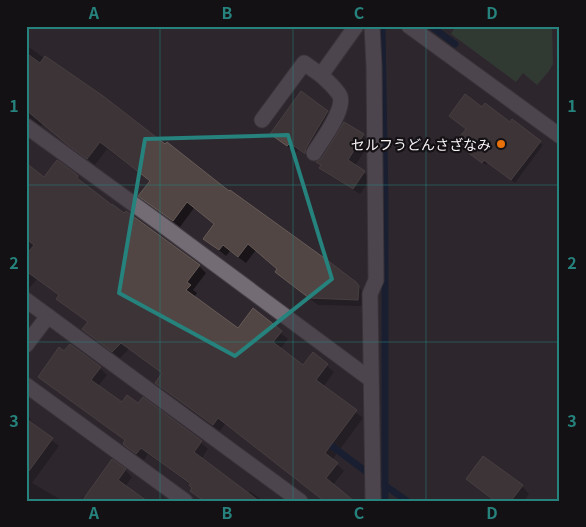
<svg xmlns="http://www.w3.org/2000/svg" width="586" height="527" viewBox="0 0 586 527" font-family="Georgia,'Noto Sans JP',serif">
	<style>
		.green { fill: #37513b }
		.shadow { fill: #0007 }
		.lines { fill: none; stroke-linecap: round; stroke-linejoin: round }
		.stream { stroke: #001835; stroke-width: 7 }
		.building { fill: #514643; stroke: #665b57 }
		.minor-casing { stroke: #484248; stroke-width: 17 }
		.minor { stroke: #746c75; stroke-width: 15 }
		.marked { fill: none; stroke: #26827c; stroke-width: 4; stroke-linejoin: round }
		.grid { fill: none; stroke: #26827c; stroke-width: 1; stroke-opacity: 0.55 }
		.food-dot { fill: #e8710a; stroke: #141114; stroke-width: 2 }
		.labels { text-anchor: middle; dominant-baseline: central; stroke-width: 4.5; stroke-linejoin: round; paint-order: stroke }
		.poi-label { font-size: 14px; fill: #f7f3f7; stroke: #141114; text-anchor: end }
		.neatline { fill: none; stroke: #26827c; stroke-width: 2 }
		.grid-label { font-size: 16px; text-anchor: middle; font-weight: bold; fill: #26827c }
	</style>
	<rect width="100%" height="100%" fill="#2e272e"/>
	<!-- green -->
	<polygon class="green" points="456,26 552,26 553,64 549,71 537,85 523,73 516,82 451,34"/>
	<!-- shadow -->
	<g class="shadow">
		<polygon points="26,45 355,283 365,294 365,306 318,305 284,279 278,270 256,250 246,263 230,251 226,256 205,239 215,225 194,208 180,227 140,196 151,182 107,149 95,165 43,124 41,126 36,123 30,124 26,127"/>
		<polygon points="301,93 328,112 335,120 312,160 298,150 296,153 272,134"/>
		<polygon points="482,109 510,124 543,145 515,183 488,162 486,165 471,154"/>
		<polygon points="344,123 363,135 370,142 355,166 371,178 360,194 327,174 321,167 323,159"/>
		<polygon points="26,165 44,179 75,175 112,207 199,266 206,273 193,290 197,293 194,297 238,329 253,310 288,339 280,349 303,367 313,354 334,372 323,387 363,418 332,460 344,471 333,485 347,501 324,501 225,424 220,431 163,390 156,383 163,374 129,349 120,358 91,336 84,329 89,323 65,306 58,299 60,296 37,279 26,292"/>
		<polygon points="65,353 100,368 107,375 98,386 122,404 201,442 208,449 201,459 248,494 250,491 263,501 203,501 192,490 194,488 191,485 148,454 144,460 131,451 124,444 126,441 47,383 40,376"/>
		<polygon points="26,414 31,419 28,422 59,446 32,483 63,501 26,501"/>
		<polygon points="125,470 132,477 125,487 143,501 80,501 84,496 85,497"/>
		<polygon points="522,486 529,494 524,501 495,501"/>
	</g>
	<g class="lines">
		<!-- stream -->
		<g class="stream">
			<polyline points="382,26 385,202 385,501"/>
			<polyline points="431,26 455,44"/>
			<polyline points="325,441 372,476"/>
			<polyline points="383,484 407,501"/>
		</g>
	</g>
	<!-- building -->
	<g class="building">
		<polygon points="26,53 40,63 45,56 103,96 165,144 167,142 229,191 230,190 327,260 356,282 359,286 358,300 309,298 275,272 277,269 248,244 238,257 223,245 219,250 203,239 214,224 187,202 173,221 138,196 150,181 100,142 87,159 68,145 26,110"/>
		<polygon points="301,91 328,111 306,148 305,154 290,143 287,146 270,134"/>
		<polygon points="465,94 482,107 485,103 510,122 512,119 541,141 511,180 484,160 482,163 466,151 468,148 457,140 466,129 449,116"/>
		<polygon points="344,122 364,134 348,160 365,171 353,189 319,168 321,165 316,162 322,158"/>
		<polygon points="57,160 76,174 78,176 77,178 112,205 112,204 124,213 126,211 200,265 187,282 191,285 186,290 238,328 253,308 282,331 273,342 303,365 313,352 328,364 316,380 357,410 325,453 338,463 326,478 354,501 324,501 218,418 213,425 155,383 162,373 121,343 112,352 82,329 88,322 56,299 59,295 26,271 26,255 34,245 26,239 26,163 44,177"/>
		<polygon points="70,344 101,367 91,380 122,402 127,395 138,403 143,397 202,441 194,452 259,501 204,501 190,491 192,488 189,485 191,484 141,448 136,454 123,444 125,440 38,377 59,347 64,351"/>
		<polygon points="26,419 53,438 26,475"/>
		<polygon points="483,456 523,485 511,501 495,501 466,479"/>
		<polygon points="112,459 126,469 118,480 147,501 82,501"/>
	</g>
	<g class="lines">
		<!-- minor casing -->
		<g class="minor-casing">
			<g id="minor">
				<polyline points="372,26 374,66 376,280 370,294 373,501"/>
				<polyline points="409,26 560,136"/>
				<polyline points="262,120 304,63 321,75"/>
				<polyline points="26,126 161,224 370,379"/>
				<path d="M314,153C322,140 345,110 340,96C336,88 327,81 321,75L356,26"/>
				<polyline points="26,300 300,501"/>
				<polyline points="26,345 48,316"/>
				<polyline points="26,385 185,501"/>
			</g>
		</g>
		<!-- minor -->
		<use href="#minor" class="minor"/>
	</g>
	<!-- marked area -->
	<path d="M0 0H586V527H0ZM288,135L332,279L235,356L119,293L145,139Z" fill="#2e272e" fill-opacity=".55" fill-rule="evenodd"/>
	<path class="marked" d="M288,135L332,279L235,356L119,293L145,139Z"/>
	<!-- grid -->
	<path class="grid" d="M160,26V501M293,26V501M426,26V501M26,185H560M26,342H560"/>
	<!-- markers -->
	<circle class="food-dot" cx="501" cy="144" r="5"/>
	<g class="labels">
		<!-- poi labels -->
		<g class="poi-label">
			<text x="491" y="144">セルフうどんさざなみ</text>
		</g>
	</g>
	<!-- border -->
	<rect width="586" height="527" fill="none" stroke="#141114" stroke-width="55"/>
	<rect x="28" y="28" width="530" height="472" class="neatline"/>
	<g class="grid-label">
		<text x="94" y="19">A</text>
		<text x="227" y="19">B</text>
		<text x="359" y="19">C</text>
		<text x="492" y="19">D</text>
		<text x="14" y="112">1</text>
		<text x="572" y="112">1</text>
		<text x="14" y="269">2</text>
		<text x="572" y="269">2</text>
		<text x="14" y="427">3</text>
		<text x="572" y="427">3</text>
		<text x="94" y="519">A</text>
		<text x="227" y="519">B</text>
		<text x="359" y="519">C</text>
		<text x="492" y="519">D</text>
	</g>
</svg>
